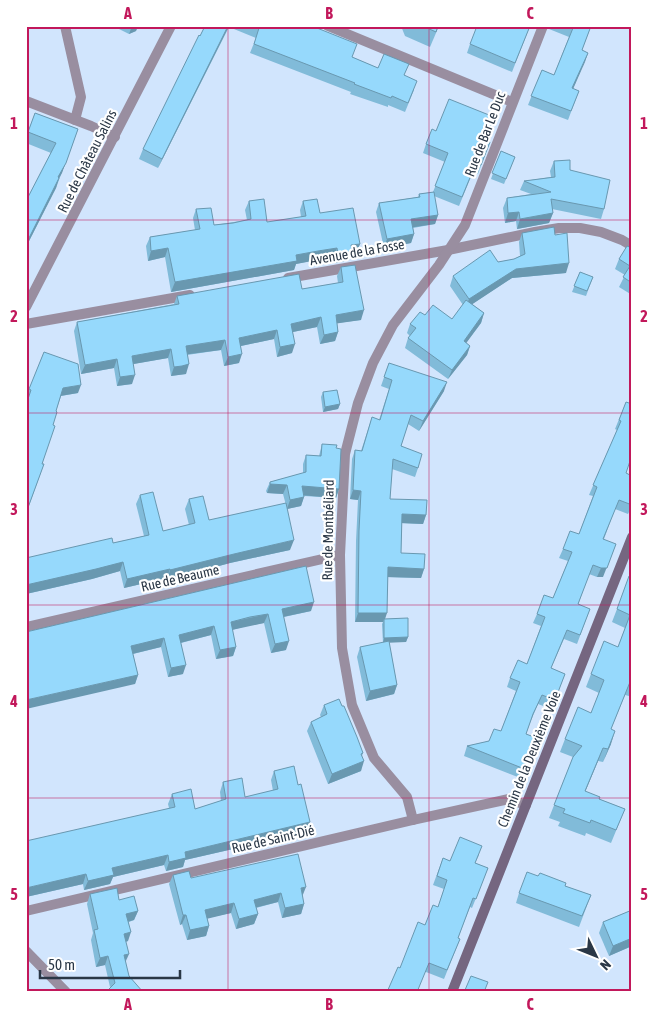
<svg xmlns="http://www.w3.org/2000/svg" width="658" height="1018" viewBox="0 0 658 1018" font-family="'Asap Condensed',sans-serif">
	<style>
		.lines { fill: none; stroke-linecap: round; stroke-linejoin: round }
		.street { stroke: #998ea0; stroke-width: 10 }
		.secondary { stroke: #756680; stroke-width: 10 }
		.wall { fill: #81bbd9 }
		.shaded-wall { fill: #6998b0 }
		.building { fill: #96d9fc; stroke: #6998b0 }
		.grid { fill: none; stroke: #c2185b; stroke-width: 1; stroke-opacity: 0.55 }
		.labels { text-anchor: middle; dominant-baseline: central; stroke-width: 4.5; stroke-linejoin: round; paint-order: stroke }
		.street-label { font-size: 14px; fill: #2a3746; stroke: #fff }
		.neatline { fill: none; stroke: #c2185b; stroke-width: 2 }
		.grid-label { font-size: 16px; text-anchor: middle; font-weight: bold; fill: #c2185b }
	</style>
	<rect width="100%" height="100%" fill="#d1e5fd"/>
	<g class="lines">
		<!-- street -->
		<g class="street">
			<polyline points="65,26 81,97 75,120"/>
			<polyline points="328,26 512,102"/>
			<polyline points="26,101 91,126 115,137"/>
			<polyline points="288,278 448,250 535,232 559,228 580,228 601,232 622,240 632,246"/>
			<polyline points="26,307 171,26"/>
			<polyline points="26,324 190,295"/>
			<polyline points="26,627 340,555"/>
			<polyline points="413,820 407,797 374,758 352,705 342,648 340,555 345,454 358,403 373,363 393,325 439,265 465,225 543,26"/>
			<polyline points="26,911 413,820 509,799 526,805"/>
			<polyline points="26,951 66,992"/>
		</g>
		<!-- secondary -->
		<polyline class="secondary" points="452,992 632,537"/>
	</g>
	<!-- wall -->
	<g class="wall">
		<polygon points="113,26 138,26 136,31 129,34"/>
		<polygon points="205,26 312,26 352,57 378,68 405,75 414,90 405,112 388,105 388,107 350,94 351,92 250,53 256,38 229,27 158,168 139,159 143,149"/>
		<polygon points="401,26 439,26 430,47 405,36"/>
		<polygon points="530,26 512,72 467,53 470,44"/>
		<polygon points="549,26 591,26 582,50 588,53 573,89 579,91 568,120 528,105 542,70 554,75 569,37 549,29"/>
		<polygon points="35,113 78,129 56,188 26,247 26,201 51,153 26,143 26,137"/>
		<polygon points="436,131 485,140 490,142 478,174 473,172 459,206 434,196 438,215 435,224 413,228 414,234 411,243 384,248 376,212 379,203 418,197 419,194 433,192 445,162 423,153 426,144"/>
		<polygon points="501,151 515,157 504,184 491,179"/>
		<polygon points="554,161 570,170 604,209 601,219 552,209 553,213 549,223 517,229 516,221 505,223 503,208 507,198 531,194 520,190 524,181 551,177 550,171"/>
		<polygon points="249,201 267,222 301,217 300,210 303,201 360,244 356,253 351,254 349,260 335,263 334,257 315,260 296,264 294,270 171,292 165,257 148,261 146,246 150,237 195,230 193,218 196,209 214,225 247,220 245,210"/>
		<polygon points="522,233 555,235 566,273 512,278 472,304 484,313 481,323 466,343 470,346 467,355 448,379 405,348 408,338 410,336 407,333 410,324 425,315 452,319 463,305 450,286 453,276 498,262 514,259 520,256 519,242"/>
		<polygon points="632,248 632,295 619,287 625,275 615,269 619,259"/>
		<polygon points="341,267 361,320 337,323 338,332 335,341 320,344 317,327 293,332 292,353 277,357 274,339 241,346 239,363 224,366 221,350 187,355 186,374 178,375 171,376 168,358 133,364 132,384 117,386 114,368 81,374 74,331 77,322 174,304 177,296 302,289 338,283 337,276"/>
		<polygon points="580,272 593,277 586,296 572,292"/>
		<polygon points="44,352 78,393 61,396 56,411 53,425 42,464 44,464 26,514 26,404 28,398 26,398"/>
		<polygon points="389,363 444,391 419,431 408,424 401,446 418,468 415,477 392,469 390,499 426,515 423,524 402,523 401,553 424,569 421,578 388,577 385,619 408,637 406,642 389,642 397,685 394,694 366,701 357,657 360,647 383,643 382,624 383,622 355,622 356,541 358,500 350,499 352,459 355,450 361,451 372,417 379,420 389,389 381,386"/>
		<polygon points="323,392 340,404 338,409 323,412 321,397"/>
		<polygon points="626,402 626,473 632,476 632,506 628,514 615,509 604,539 603,577 597,577 589,574 578,605 590,609 577,644 564,639 551,668 565,674 551,709 538,704 530,723 526,734 539,739 523,779 464,756 467,746 489,741 501,731 516,691 507,687 510,678 527,664 541,626 533,623 537,614 553,598 568,561 559,558 563,549 579,534 593,496 589,495 617,430 615,429"/>
		<polygon points="322,444 336,448 339,489 336,498 304,496 304,497 301,506 287,509 283,494 267,493 266,491 270,482 303,473 303,464 306,455 319,456"/>
		<polygon points="140,495 163,531 189,525 185,509 189,499 209,520 290,550 230,563 167,580 167,578 124,588 120,571 92,579 26,594 26,558 113,543 144,536 136,504"/>
		<polygon points="306,566 311,611 284,617 286,650 271,653 264,623 246,626 232,630 236,647 233,656 216,659 211,635 181,643 183,674 168,677 161,647 133,654 138,675 135,684 26,632"/>
		<polygon points="632,577 632,690 629,696 625,695 611,729 611,744 603,762 598,761 585,792 599,799 625,809 611,843 586,833 585,836 558,826 560,822 549,818 573,757 560,752 565,739 591,713 599,693 586,687 591,674 618,647 625,628 612,622 617,609"/>
		<polygon points="324,705 363,753 362,756 361,771 328,784 307,731 311,722 321,717 320,715"/>
		<polygon points="274,771 307,832 185,860 183,867 166,871 164,865 113,877 110,884 84,890 83,884 26,897 169,808 168,804 172,794 195,809 221,801 220,792 223,782 245,797 273,791 271,780"/>
		<polygon points="479,855 475,863 488,868 472,908 470,907 458,938 460,939 444,979 426,972 400,968 425,925 438,907 444,889 433,885 443,858 450,861"/>
		<polygon points="173,875 302,896 304,904 301,914 282,918 278,902 256,908 258,914 254,924 236,929 231,913 207,918 209,926 206,936 187,940 182,924 180,925 169,884"/>
		<polygon points="565,886 591,895 579,927 516,903 519,893"/>
		<polygon points="90,894 119,900 138,911 134,920 129,922 128,941 126,942 125,963 129,976 110,987 105,965 96,967 91,940 93,933 87,904"/>
		<polygon points="632,910 632,946 609,956 599,933 603,922"/>
	</g>
	<!-- shaded-wall -->
	<g class="shaded-wall">
		<polygon points="132,26 138,26 136,31 129,34"/>
		<polygon points="228,26 229,26 158,168 162,159"/>
		<polygon points="588,53 585,62 569,98 572,88"/>
		<polygon points="78,129 62,173 54,187 58,177"/>
		<polygon points="59,178 56,188 26,247 26,244"/>
		<polygon points="519,212 516,221 505,223 508,213"/>
		<polygon points="553,213 549,223 517,229 520,219"/>
		<polygon points="438,215 435,224 408,228 411,219"/>
		<polygon points="414,234 411,243 384,248 387,239"/>
		<polygon points="360,244 356,253 351,254 349,260 335,263 338,254 351,245"/>
		<polygon points="168,248 165,257 148,261 151,251"/>
		<polygon points="337,248 334,257 296,264 294,270 171,292 175,282 296,255"/>
		<polygon points="569,263 566,273 512,278 465,309 469,299 516,269"/>
		<polygon points="364,310 361,320 333,324 336,315"/>
		<polygon points="484,313 481,323 461,350 464,341"/>
		<polygon points="321,317 317,327 288,333 291,324"/>
		<polygon points="277,330 274,339 236,347 239,338"/>
		<polygon points="338,332 335,341 320,344 324,335"/>
		<polygon points="225,340 221,350 182,355 186,346"/>
		<polygon points="295,344 292,353 277,357 280,347"/>
		<polygon points="470,346 467,355 448,379 452,370"/>
		<polygon points="171,349 168,358 128,365 132,356"/>
		<polygon points="242,354 239,363 224,366 228,357"/>
		<polygon points="117,359 114,368 81,374 85,365"/>
		<polygon points="189,364 186,374 171,376 174,367"/>
		<polygon points="135,375 132,384 117,386 120,377"/>
		<polygon points="447,382 444,391 419,431 423,421"/>
		<polygon points="81,385 78,393 60,396 63,388"/>
		<polygon points="340,404 338,409 323,412 325,407"/>
		<polygon points="270,484 287,485 283,494 267,493"/>
		<polygon points="302,486 339,489 336,498 299,495"/>
		<polygon points="353,490 361,491 358,500 350,499"/>
		<polygon points="304,497 301,506 287,509 290,500"/>
		<polygon points="402,514 426,515 423,524 399,523"/>
		<polygon points="294,540 290,550 230,563 167,580 170,570 234,554"/>
		<polygon points="616,544 603,577 597,577 601,568"/>
		<polygon points="123,562 120,571 92,579 26,594 26,585"/>
		<polygon points="388,567 424,569 421,578 385,577"/>
		<polygon points="170,569 167,578 124,588 127,579"/>
		<polygon points="314,602 311,611 278,618 282,609"/>
		<polygon points="358,613 387,613 384,622 384,619 383,622 355,622"/>
		<polygon points="268,614 264,623 227,631 231,622"/>
		<polygon points="214,626 211,635 176,644 179,635"/>
		<polygon points="408,637 406,642 383,643 384,638"/>
		<polygon points="164,638 161,647 128,655 131,646"/>
		<polygon points="289,641 286,650 271,653 275,644"/>
		<polygon points="236,647 233,656 216,659 220,650"/>
		<polygon points="186,665 183,674 168,677 171,668"/>
		<polygon points="138,675 135,684 26,709 26,700"/>
		<polygon points="397,685 394,694 366,701 370,691"/>
		<polygon points="615,731 611,744 603,762 608,749"/>
		<polygon points="603,748 598,761 580,804 585,791"/>
		<polygon points="364,761 361,771 328,784 332,774"/>
		<polygon points="310,822 307,832 185,860 183,867 166,871 169,862 185,852"/>
		<polygon points="168,855 164,865 113,877 110,884 84,890 88,881 112,868"/>
		<polygon points="86,874 83,884 26,897 26,888"/>
		<polygon points="306,887 302,897 301,888"/>
		<polygon points="281,893 278,902 250,909 254,900"/>
		<polygon points="234,903 231,913 202,920 205,910"/>
		<polygon points="304,904 301,914 282,918 285,908"/>
		<polygon points="138,911 134,920 123,923 126,914"/>
		<polygon points="258,914 254,924 236,929 239,919"/>
		<polygon points="183,915 186,915 182,924 180,925"/>
		<polygon points="209,926 206,936 187,940 190,930"/>
		<polygon points="131,932 128,941 120,943 124,934"/>
		<polygon points="632,938 632,946 609,956 613,946"/>
		<polygon points="129,954 125,963 124,955"/>
		<polygon points="108,956 105,965 96,967 100,958"/>
	</g>
	<!-- building -->
	<g class="building">
		<polygon points="205,26 228,26 162,159 143,149 199,35 200,36"/>
		<polygon points="254,26 312,26 357,44 352,57 378,68 384,54 409,64 404,75 417,81 408,103 392,96 391,98 354,84 355,83 254,44 259,28"/>
		<polygon points="423,26 438,26 436,32"/>
		<polygon points="477,26 530,26 515,63 470,44"/>
		<polygon points="568,26 591,26 582,50 588,53 572,88 579,91 571,111 531,96 542,70 554,75 573,28"/>
		<polygon points="449,99 494,117 485,140 490,142 481,165 476,163 462,197 435,186 448,153 426,144 432,129 436,131"/>
		<polygon points="35,113 78,129 66,163 58,177 59,178 26,244 26,201 56,143 28,132"/>
		<polygon points="501,151 515,157 506,179 492,173"/>
		<polygon points="570,160 570,170 610,180 604,209 551,199 553,213 520,219 519,212 508,213 507,198 551,192 524,181 555,177 554,161"/>
		<polygon points="434,192 438,215 411,219 414,234 387,239 379,203 420,197 419,194"/>
		<polygon points="264,199 267,222 306,216 303,201 317,199 320,213 353,208 360,244 351,245 352,251 338,254 337,248 318,251 296,255 297,261 175,282 168,248 151,251 150,237 200,229 196,209 211,208 214,225 233,223 251,219 249,201"/>
		<polygon points="554,227 555,235 567,233 569,263 516,269 469,299 453,276 490,250 498,262 514,259 525,254 522,233"/>
		<polygon points="627,246 632,248 632,283 623,277 630,266 619,259"/>
		<polygon points="355,265 364,310 336,315 338,332 324,335 321,317 291,324 295,344 280,347 277,330 239,338 242,354 228,357 225,340 186,346 189,364 182,366 174,367 171,349 132,356 135,375 120,377 117,359 85,365 77,322 179,304 177,296 299,274 302,289 343,282 341,267"/>
		<polygon points="580,272 593,277 587,291 574,286"/>
		<polygon points="466,300 484,313 464,341 470,346 452,370 408,338 416,328 410,324 420,312 425,315 433,305 452,319"/>
		<polygon points="44,352 78,364 81,385 63,388 56,411 57,412 53,425 55,426 42,464 44,464 26,513 26,405 31,390 29,389"/>
		<polygon points="389,363 447,382 423,421 411,415 401,446 422,454 418,468 393,459 390,499 427,500 426,515 402,514 401,553 425,554 424,569 388,567 387,613 358,613 359,531 361,491 353,490 355,450 362,451 372,417 380,420 392,380 384,377"/>
		<polygon points="337,390 340,404 325,407 323,392"/>
		<polygon points="626,402 632,404 632,455 626,473 632,476 632,505 619,500 603,539 616,544 607,568 601,568 593,565 578,604 590,609 580,635 567,630 551,668 565,674 555,700 542,695 533,714 526,734 539,739 527,770 467,746 489,741 494,729 501,731 520,682 510,678 518,660 527,664 545,617 537,614 544,595 553,598 572,552 563,549 570,531 579,534 597,487 593,485 621,421 619,420"/>
		<polygon points="322,444 337,445 336,448 341,449 339,489 302,486 304,497 290,500 287,485 270,484 270,482 306,472 306,455 321,456"/>
		<polygon points="153,492 163,531 195,523 189,499 203,496 209,520 286,503 294,540 234,554 170,570 170,569 127,579 123,562 96,569 26,585 26,558 112,538 113,543 149,535 140,495"/>
		<polygon points="306,566 314,602 282,609 289,641 275,644 268,614 250,617 231,622 236,647 220,650 214,626 179,635 186,665 171,668 164,638 131,646 138,675 26,700 26,632"/>
		<polygon points="629,576 632,577 632,683 630,682 611,729 615,731 608,749 603,748 585,791 600,797 599,799 625,809 616,830 591,820 590,823 563,813 565,809 554,805 573,757 582,746 565,739 578,707 591,713 604,680 591,674 604,641 618,647 630,615 617,609"/>
		<polygon points="408,618 408,637 384,638 384,619"/>
		<polygon points="389,641 397,685 370,691 360,647"/>
		<polygon points="339,699 342,706 344,706 357,737 363,753 361,754 364,761 332,774 311,722 327,714 324,705"/>
		<polygon points="294,766 298,785 301,784 310,822 185,852 186,858 169,862 168,855 112,868 114,875 88,881 86,874 26,888 26,841 175,807 172,794 191,789 195,809 226,799 223,782 242,778 245,797 278,789 274,771"/>
		<polygon points="460,837 482,846 475,863 488,868 476,899 473,898 458,938 460,939 447,970 429,963 417,992 387,992 398,967 400,968 418,922 425,925 433,905 438,907 447,880 437,876 443,858 450,861"/>
		<polygon points="298,854 306,887 301,888 304,904 285,908 281,893 254,900 258,914 239,919 234,903 205,910 209,926 190,930 186,915 183,915 173,875 189,871 191,878"/>
		<polygon points="527,872 538,876 540,873 566,883 565,886 591,895 582,916 519,893"/>
		<polygon points="117,888 119,900 134,896 138,911 126,914 131,932 124,934 129,954 124,955 129,976 143,992 106,992 115,983 108,956 100,958 94,930 98,929 90,894"/>
		<polygon points="632,910 632,938 613,946 603,922"/>
		<polygon points="471,976 488,982 484,992 469,992 465,990"/>
	</g>
	<!-- grid -->
	<path class="grid" d="M228,26V992M429,26V992M26,220H632M26,413H632M26,605H632M26,798H632"/>
	<g class="labels">
		<!-- street labels -->
		<g class="street-label">
			<text transform="translate(485 134) rotate(-69)">Rue de Bar Le Duc</text>
			<text transform="translate(87 161) rotate(-63)">Rue de Château Salins</text>
			<text transform="translate(357 252) rotate(-10)">Avenue de la Fosse</text>
			<text transform="translate(328 530) rotate(-89)">Rue de Montbéliard</text>
			<text transform="translate(180 578) rotate(-13)">Rue de Beaume</text>
			<text transform="translate(529 759) rotate(-68)">Chemin de la Deuxième Voie</text>
			<text transform="translate(273 839) rotate(-13)">Rue de Saint-Dié</text>
		</g>
	</g>
	<!-- border -->
	<rect width="658" height="1018" fill="none" stroke="#ffffff" stroke-width="55"/>
	<!-- north arrow -->
	<g transform="translate(596 956) rotate(133)" stroke="#ffffff" stroke-width="4" paint-order="stroke">
	<path d="M0-4L9 19L0 12L-9 19Z" fill="#2a3746"/>
	<text y="-8" font-size="14" font-weight="bold" text-anchor="middle" fill="#2a3746">N</text>
	</g>
	<!-- scale -->
	<path d="M40 970v8h140v-8" fill="none" stroke="#2a3746" stroke-width="2.5"/>
	<text x="48" y="970" font-size="15" fill="#2a3746" stroke="#ffffff" stroke-width="4" paint-order="stroke">50 m</text>
	<rect x="28" y="28" width="602" height="962" class="neatline"/>
	<g class="grid-label">
		<text x="128" y="19">A</text>
		<text x="329" y="19">B</text>
		<text x="530" y="19">C</text>
		<text x="14" y="129">1</text>
		<text x="644" y="129">1</text>
		<text x="14" y="322">2</text>
		<text x="644" y="322">2</text>
		<text x="14" y="515">3</text>
		<text x="644" y="515">3</text>
		<text x="14" y="707">4</text>
		<text x="644" y="707">4</text>
		<text x="14" y="900">5</text>
		<text x="644" y="900">5</text>
		<text x="128" y="1010">A</text>
		<text x="329" y="1010">B</text>
		<text x="530" y="1010">C</text>
	</g>
</svg>
